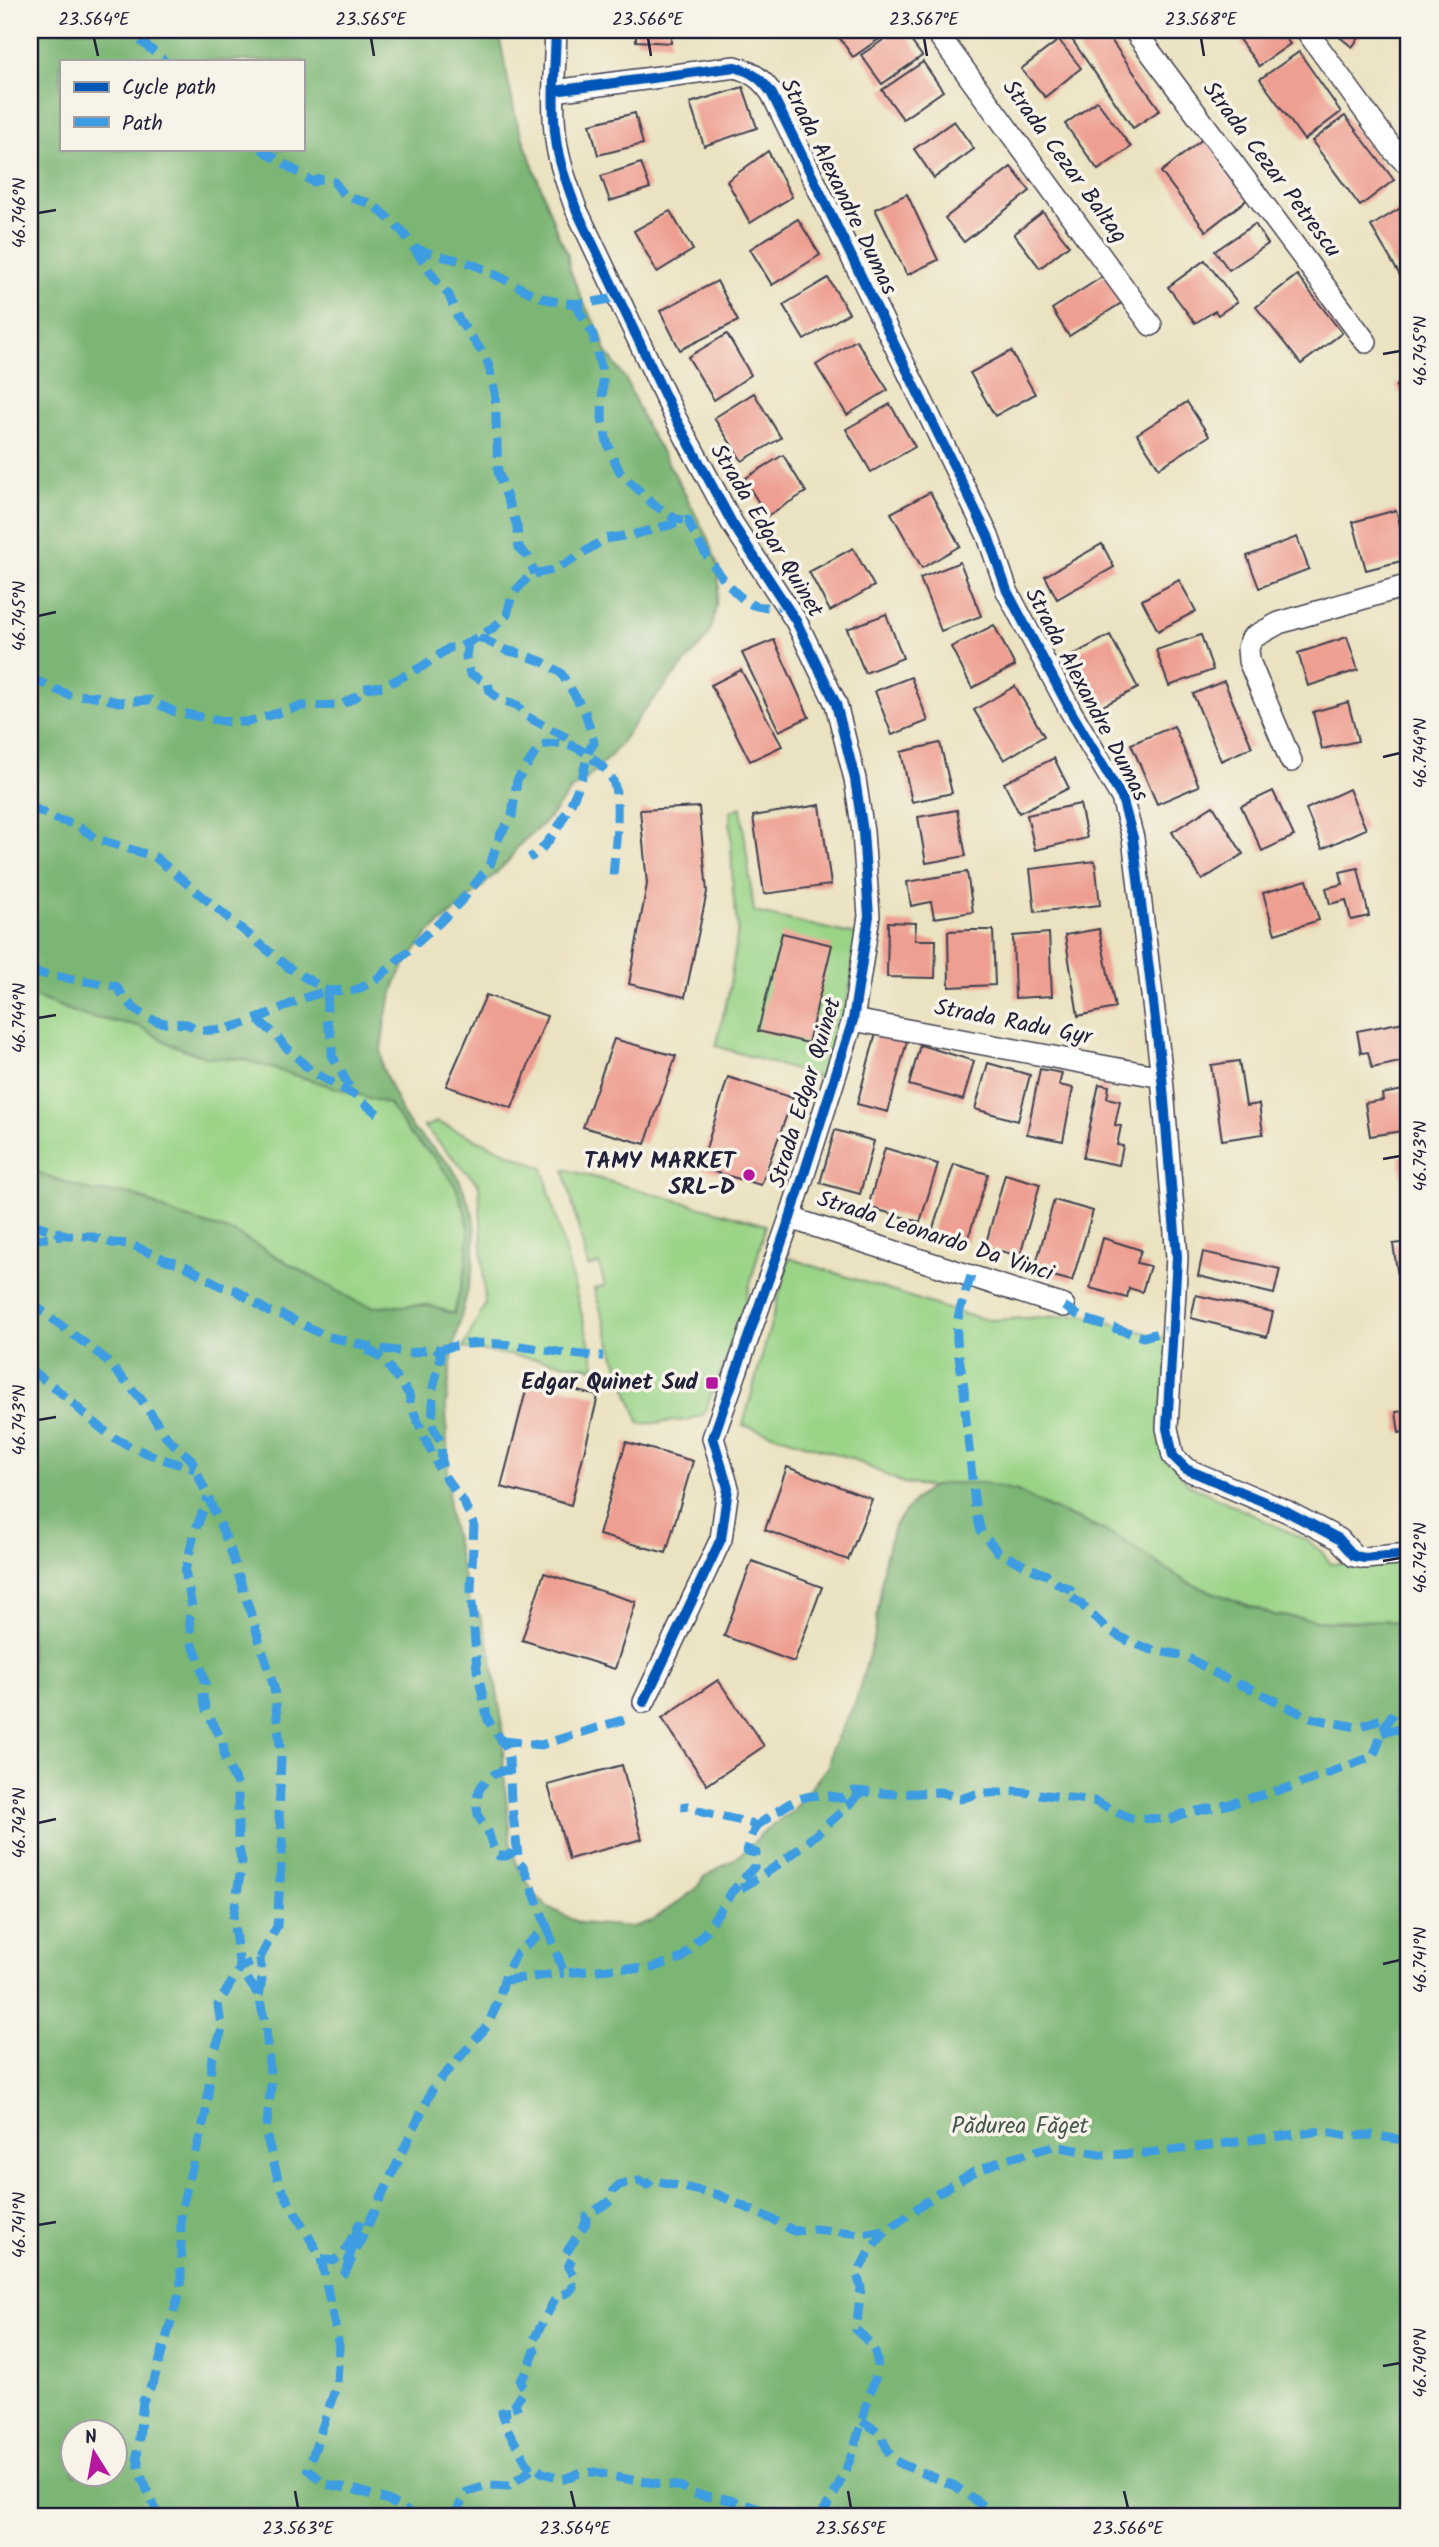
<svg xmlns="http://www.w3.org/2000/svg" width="1439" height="2547" viewBox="0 0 1439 2547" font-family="Kalam,sans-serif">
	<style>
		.green { fill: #9ad487; stroke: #5e7b61; stroke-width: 2 }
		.forest { fill: #7bb674; stroke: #4e6c58; stroke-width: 2; fill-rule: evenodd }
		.building { fill: #ee9f91 }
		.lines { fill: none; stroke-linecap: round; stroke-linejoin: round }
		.minor-casing { stroke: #403f4f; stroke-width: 24 }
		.minor { stroke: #fff; stroke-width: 21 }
		.quiet { stroke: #3c9ce2; stroke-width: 9; stroke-dasharray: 18 9; stroke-linecap: butt }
		.cycleway-casing { stroke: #f7f3e8; stroke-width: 15 }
		.cycleway { stroke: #0057b8; stroke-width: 10 }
		.ticks { fill: none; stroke: #22223b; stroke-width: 2.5 }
		.poi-dot { fill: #b5179e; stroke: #f7f3e8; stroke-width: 2.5 }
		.labels { text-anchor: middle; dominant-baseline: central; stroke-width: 7; stroke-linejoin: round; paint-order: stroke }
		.street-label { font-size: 23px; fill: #22223b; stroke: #f7f3e8 }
		.poi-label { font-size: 23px; font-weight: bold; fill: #22223b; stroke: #f7f3e8; text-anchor: end }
		.park-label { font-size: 23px; fill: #465752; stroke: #f7f3e8 }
		.neatline { fill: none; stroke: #22223b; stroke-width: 2.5 }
		.ticks-label { font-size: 18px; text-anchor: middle; fill: #22223b }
	</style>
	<rect width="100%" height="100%" fill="#f7f3e8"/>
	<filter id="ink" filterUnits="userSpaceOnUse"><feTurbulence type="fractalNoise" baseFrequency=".0143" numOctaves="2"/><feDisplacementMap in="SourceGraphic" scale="14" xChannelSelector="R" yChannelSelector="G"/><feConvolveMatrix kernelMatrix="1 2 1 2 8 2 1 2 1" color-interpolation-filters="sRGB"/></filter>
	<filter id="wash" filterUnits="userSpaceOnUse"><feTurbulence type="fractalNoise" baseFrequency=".00686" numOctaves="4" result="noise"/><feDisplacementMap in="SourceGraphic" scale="28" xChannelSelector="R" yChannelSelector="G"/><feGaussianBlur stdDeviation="1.57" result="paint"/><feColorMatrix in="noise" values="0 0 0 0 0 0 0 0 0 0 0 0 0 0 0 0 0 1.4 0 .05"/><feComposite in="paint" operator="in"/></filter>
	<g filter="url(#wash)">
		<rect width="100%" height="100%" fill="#eae2c0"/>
		<!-- green -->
		<g class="green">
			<polygon points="741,807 754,912 860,936 846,1008 827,1080 716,1046 729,991 738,929 733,892 730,812"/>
			<polygon points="30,995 85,1016 139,1026 170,1044 205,1057 242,1059 389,1104 409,1133 435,1158 455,1185 466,1214 469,1232 466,1267 454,1314 428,1305 374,1307 357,1302 235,1233 179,1216 132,1194 93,1192 30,1170"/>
			<polygon points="437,1122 543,1168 596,1368 463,1348 485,1305 479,1185 424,1127"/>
			<polygon points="564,1169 766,1225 736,1336 703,1415 688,1420 640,1424 619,1370 594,1289 605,1286 599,1264 588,1267"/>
			<polygon points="789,1258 963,1314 990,1320 1083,1315 1168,1339 1166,1455 1188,1484 1308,1541 1322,1552 1331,1564 1409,1558 1409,1627 1384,1620 1330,1622 1274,1615 1188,1583 1098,1527 1048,1507 1017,1491 948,1483 931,1487 903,1483 850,1458 743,1425"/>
		</g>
		<!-- forest -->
		<path class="forest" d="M30,30H498L516,119L559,237L567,252L570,270L583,302L600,333L606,351L626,380L647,428L674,473L706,535L719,569V587L713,623L706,639L646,708L613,753L587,779L572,789L549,818L518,846L509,860L483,886L428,934L406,963L397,980L386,1015L381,1049L382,1067L403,1115L413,1129L451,1166L460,1181L473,1214L475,1232L473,1268L453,1350L446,1404L449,1513L469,1601L480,1615L490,1649L502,1721L504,1775L511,1847L517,1865L535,1895L548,1907L579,1923L633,1927L651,1921L695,1890L706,1876L736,1858L751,1846L762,1833L793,1811L828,1766L832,1748L855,1703L875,1634L884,1562L894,1526L916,1499L931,1487L948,1483H983L1017,1491L1048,1507L1114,1535L1188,1583L1274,1615L1330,1622L1384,1620L1409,1627V2517H30V1170L93,1192L131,1194L179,1216L235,1233L357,1302L374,1307L428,1305L454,1314L466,1267L469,1232L466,1214L455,1185L435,1158L409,1133L389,1104L242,1059L205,1057L170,1044L139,1026L85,1016L30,995ZM61,61H303V149H61ZM74,2432H116V2474H74Z"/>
		<g id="blocks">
			<!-- building -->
			<g class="building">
				<polygon points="636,30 671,30 671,43 636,41"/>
				<polygon points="834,30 892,30 853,57"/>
				<polygon points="898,30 903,30 922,56 882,84 861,55"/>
				<polygon points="1069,30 1104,30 1160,110 1133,128 1066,31"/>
				<polygon points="1232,30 1279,30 1290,44 1259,66"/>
				<polygon points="1331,30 1365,30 1352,47"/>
				<polygon points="1059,40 1081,68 1045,97 1021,69"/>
				<polygon points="1299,52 1341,112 1304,140 1260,79"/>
				<polygon points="923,62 943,91 903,119 882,90"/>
				<polygon points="743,87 757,128 704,146 690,103"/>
				<polygon points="1097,101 1131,147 1098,170 1065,124"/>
				<polygon points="635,113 643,144 598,155 590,124"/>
				<polygon points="1345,116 1394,180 1360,206 1312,141"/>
				<polygon points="954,121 974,149 934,178 914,149"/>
				<polygon points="1208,135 1254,194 1206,231 1161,172"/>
				<polygon points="768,151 792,197 750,223 727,181"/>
				<polygon points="641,163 650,188 610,201 601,176"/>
				<polygon points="1011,167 1030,191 964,242 945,218"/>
				<polygon points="907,194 938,260 907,275 875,209"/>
				<polygon points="1409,203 1409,272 1401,277 1371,226"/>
				<polygon points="670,211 693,250 657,272 634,231"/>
				<polygon points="1043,212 1069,245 1040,268 1014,234"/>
				<polygon points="798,219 820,255 772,285 750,249"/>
				<polygon points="1255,224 1268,244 1229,270 1215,251"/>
				<polygon points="1205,260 1237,302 1218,315 1215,311 1195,323 1168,287"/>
				<polygon points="1105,275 1123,302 1069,336 1052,309"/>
				<polygon points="1297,275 1342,333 1301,364 1256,307"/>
				<polygon points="828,278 849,313 804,340 783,305"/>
				<polygon points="717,281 738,321 680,350 660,311"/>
				<polygon points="727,334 751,375 714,400 688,357"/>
				<polygon points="856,340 888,390 847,415 816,365"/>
				<polygon points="1011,351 1035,394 995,416 970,373"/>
				<polygon points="1409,378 1409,408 1396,386"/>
				<polygon points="754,393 781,438 742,461 714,418"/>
				<polygon points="1187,402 1209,436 1159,468 1137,434"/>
				<polygon points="890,404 915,447 871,472 846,429"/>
				<polygon points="783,455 806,492 767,516 744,479"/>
				<polygon points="930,492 960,546 922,568 891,513"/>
				<polygon points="1396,510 1409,559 1366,570 1353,522"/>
				<polygon points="1297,537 1309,569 1259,588 1247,556"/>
				<polygon points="1102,544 1114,567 1057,599 1045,576"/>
				<polygon points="853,548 874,586 830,611 809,572"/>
				<polygon points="960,562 981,616 941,631 920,578"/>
				<polygon points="1179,580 1196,611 1158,631 1142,600"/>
				<polygon points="886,614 903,658 865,673 847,629"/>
				<polygon points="994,625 1015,666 972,688 951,647"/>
				<polygon points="1110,635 1138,688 1099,708 1071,656"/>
				<polygon points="1201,635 1213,670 1169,686 1156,650"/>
				<polygon points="1347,637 1358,670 1308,686 1298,653"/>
				<polygon points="774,640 809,717 779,731 742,653"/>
				<polygon points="741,670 782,746 750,761 711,685"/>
				<polygon points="911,677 928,721 892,735 875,691"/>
				<polygon points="1224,681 1252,747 1221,761 1193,694"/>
				<polygon points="1015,686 1044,736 1004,760 974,710"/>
				<polygon points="1348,702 1358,741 1322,749 1313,712"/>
				<polygon points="1174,726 1199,786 1157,804 1131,744"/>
				<polygon points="940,743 952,793 912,802 901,752"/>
				<polygon points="1054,758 1069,788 1019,813 1004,783"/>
				<polygon points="1349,789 1366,829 1322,849 1306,809"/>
				<polygon points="1273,791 1294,836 1262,851 1241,806"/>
				<polygon points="1080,804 1087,838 1035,850 1027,815"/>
				<polygon points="820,805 831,885 764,894 753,816"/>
				<polygon points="1213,806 1243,854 1202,880 1172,832"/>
				<polygon points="699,807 707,892 685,997 629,984 647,884 640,810"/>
				<polygon points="957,810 966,856 926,863 918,817"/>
				<polygon points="1095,861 1100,905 1035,912 1030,869"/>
				<polygon points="1358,868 1369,916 1351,920 1346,900 1330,904 1326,888 1343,884 1340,872"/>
				<polygon points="967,872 973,912 934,918 931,902 911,906 907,882"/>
				<polygon points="1307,880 1319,920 1275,934 1263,893"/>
				<polygon points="888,922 916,923 915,940 936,940 935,978 887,977"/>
				<polygon points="1099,929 1115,1008 1078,1016 1065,935"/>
				<polygon points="972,930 993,930 995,985 949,987 948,931"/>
				<polygon points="782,933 832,945 808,1043 758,1031"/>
				<polygon points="1049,933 1052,996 1015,998 1013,936"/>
				<polygon points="486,995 547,1016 512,1108 446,1086"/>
				<polygon points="1409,1021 1409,1060 1372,1068 1368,1052 1361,1053 1357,1031"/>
				<polygon points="876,1033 907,1041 888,1112 857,1104"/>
				<polygon points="614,1039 676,1056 645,1144 583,1127"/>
				<polygon points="920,1045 974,1061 963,1100 909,1085"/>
				<polygon points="1239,1061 1246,1106 1259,1104 1263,1134 1222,1140 1211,1065"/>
				<polygon points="988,1063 1030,1075 1018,1121 975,1109"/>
				<polygon points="1040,1069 1062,1073 1059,1085 1073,1088 1063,1141 1027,1134"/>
				<polygon points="728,1077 793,1098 761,1185 700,1168"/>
				<polygon points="1099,1084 1109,1086 1107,1098 1120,1101 1115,1125 1121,1126 1117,1145 1123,1146 1119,1165 1083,1158"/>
				<polygon points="1409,1089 1409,1130 1370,1136 1365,1103 1383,1100 1382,1094"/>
				<polygon points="835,1130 874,1141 860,1194 820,1183"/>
				<polygon points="885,1148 938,1164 920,1222 868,1207"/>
				<polygon points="1409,1155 1409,1204 1406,1204 1399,1157"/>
				<polygon points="954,1164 988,1174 967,1242 932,1231"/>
				<polygon points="1005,1174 1040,1184 1020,1256 985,1247"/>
				<polygon points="1054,1200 1093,1211 1072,1281 1034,1271"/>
				<polygon points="1103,1238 1141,1250 1137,1263 1150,1266 1142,1292 1129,1288 1127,1298 1090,1288"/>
				<polygon points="1409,1242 1409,1274 1398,1276 1393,1244"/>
				<polygon points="1203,1252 1280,1269 1274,1294 1198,1276"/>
				<polygon points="1196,1295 1273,1312 1267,1337 1191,1318"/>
				<polygon points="529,1379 598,1396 571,1505 501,1487"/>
				<polygon points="1409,1410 1409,1431 1399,1433 1396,1412"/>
				<polygon points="626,1442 693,1461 666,1553 599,1535"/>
				<polygon points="787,1467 872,1499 848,1560 765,1530"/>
				<polygon points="752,1561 822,1587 794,1662 724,1636"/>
				<polygon points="544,1573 636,1602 615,1669 522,1640"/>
				<polygon points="718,1680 764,1746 707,1785 662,1718"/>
				<polygon points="622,1765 642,1839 569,1859 548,1785"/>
			</g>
		</g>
	</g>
	<g filter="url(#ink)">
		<use href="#blocks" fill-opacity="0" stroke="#403f4f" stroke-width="2"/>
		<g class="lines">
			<!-- minor casing -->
			<g class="minor-casing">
				<g id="minor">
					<path d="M556,30C555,66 551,104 556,140C559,164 568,186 576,209L676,419L732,523L796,621L836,704L855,779L863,832L869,916L853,1020L790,1218L713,1438L728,1488L721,1539L644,1702"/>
					<polyline points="935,30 1151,325"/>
					<polyline points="1134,30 1366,342"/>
					<polyline points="1306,30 1394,151 1404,161 1409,162"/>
					<path d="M554,91L735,67C752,72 762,79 772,94L988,536L1007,591L1070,710L1122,798L1133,838L1162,1077L1177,1257L1167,1428L1173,1456L1186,1469L1286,1511L1339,1539L1354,1556L1365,1558L1409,1554"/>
					<polyline points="1291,761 1249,661 1248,648 1252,638 1279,623 1409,585"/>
					<polyline points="853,1020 1162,1077"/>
					<polyline points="790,1218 1064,1306"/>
				</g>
			</g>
			<!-- minor -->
			<use href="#minor" class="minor"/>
			<!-- quiet -->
			<g class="quiet">
				<polyline points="116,30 137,38 165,61"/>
				<polyline points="261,149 313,182 320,179 334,182 346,197 366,202 376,207 402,231 438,283 449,295 458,318 484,355 488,363 495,393 498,472 517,526 519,548 528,557 535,574"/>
				<path d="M415,248C436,257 457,258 477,266C536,292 547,315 618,297"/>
				<polyline points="575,304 592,332 603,376 602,418 607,442 616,464 620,472 653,504 676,519 683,520"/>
				<path d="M479,637L505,650L522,654L543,662L561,673L585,712L594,743C587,750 586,764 583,774C575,799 552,847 529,858"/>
				<polyline points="468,642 466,657 470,674 488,683 490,692 499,699 517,705 526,716 573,741"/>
				<path d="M30,678L69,695L95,696L118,702L150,700L175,712L229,722H247L302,706L341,705L357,696L363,688L385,686L423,666L449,648L460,647L492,629L507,615L512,595L530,575L557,569L605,539L636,534L688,520C697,544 730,596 753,605C762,609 776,606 786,605"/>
				<path d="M30,806L55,819L77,825L97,839L155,857L289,968L328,991L356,990L377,979L438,924L463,899L490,865L500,835L512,816L517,780L541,745C564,741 572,743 591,757C599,764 609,771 613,781C622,802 614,855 613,879"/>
				<path d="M30,972L116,986C129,1005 141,1019 165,1023C172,1024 180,1023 187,1024C192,1026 196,1030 201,1030C249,1033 284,1000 328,991L326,1018L332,1039V1055L353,1094"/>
				<polyline points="258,1020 275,1034 284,1045 311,1071 353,1094 383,1118"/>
				<path d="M30,1223L66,1235L90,1236L112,1243L130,1244L166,1260L180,1263L221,1286L236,1290L269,1312L283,1315L326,1336L375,1348L412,1353L434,1348L439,1350C443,1363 435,1375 433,1388C431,1400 436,1410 430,1421L441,1442L442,1468L445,1477L463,1501L474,1524L471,1590L477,1670L488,1720L507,1749L509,1759L511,1800L519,1863L524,1868L547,1927L517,1953L507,1971L498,2001L488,2025L433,2088L345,2273L359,2224L344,2254L333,2261L321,2258L280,2186L266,2134L271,2085L266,2028L259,1996L240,1968L233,1919L242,1862L238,1845V1786L225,1760L223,1743L206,1710L203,1697L205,1682L198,1657L192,1644L189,1620L192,1607L185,1571L194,1534L208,1498"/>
				<polyline points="30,1240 62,1236"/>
				<path d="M971,1276C966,1292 959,1308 957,1325C955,1353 966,1381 965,1410L975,1506L981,1532L998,1552L1032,1569L1047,1575L1060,1585L1070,1589L1069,1596L1080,1603L1107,1629L1126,1640L1149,1649L1185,1656L1226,1679L1252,1689L1310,1718L1357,1727C1369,1725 1378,1718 1390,1717"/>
				<polyline points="30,1302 103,1357 141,1399 168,1439 191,1459 229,1545 274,1687 281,1756 279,1818 283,1835 277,1926 260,1958 240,1968 218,2005 222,2030 212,2058 206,2112 181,2211 181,2287 154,2380 143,2401 137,2457 141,2476 156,2510 156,2517"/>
				<polyline points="1064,1306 1082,1318 1143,1337 1173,1329"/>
				<path d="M439,1350C493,1332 548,1356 603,1356"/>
				<polyline points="366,1351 373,1352 386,1363 409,1394 411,1406 439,1469"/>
				<path d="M30,1370C60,1388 82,1414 110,1435C130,1449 171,1462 195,1469"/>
				<polyline points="1382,1733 1389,1730 1409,1729"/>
				<polyline points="502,1741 541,1745 629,1718"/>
				<path d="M509,1770C485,1772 471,1793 479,1817C481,1822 486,1826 488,1831C491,1841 492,1848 499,1856H506L512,1853L514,1841"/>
				<path d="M755,1827C789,1804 800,1789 842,1798L854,1791L895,1794L941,1792L960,1799L976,1794L1016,1791L1094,1801L1130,1818L1171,1819L1182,1814L1222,1806L1291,1787L1372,1757C1378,1748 1379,1739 1383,1730C1389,1716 1399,1707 1409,1697"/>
				<path d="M741,1888C787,1863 823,1829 861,1793"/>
				<polyline points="547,1927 564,1973 620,1968 649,1969 682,1958 706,1931 731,1893 754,1867 756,1853 747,1851 755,1827 751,1823 702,1812 688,1806 681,1807"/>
				<polyline points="506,1980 564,1973"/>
				<polyline points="259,1996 262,1979 260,1958"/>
				<polyline points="321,2258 339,2346 337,2384 308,2469 325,2484 353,2489 388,2500 417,2517"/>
				<polyline points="862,2421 879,2432 890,2455 901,2464 955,2486 984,2506 994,2517"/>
				<polyline points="530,2469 509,2432 502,2412 518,2411 515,2403 525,2389 520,2381 526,2373 535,2351 532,2343 556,2297 569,2292 573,2287 571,2282 574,2277 568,2267 572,2259 566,2253 586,2223 586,2216 612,2200 614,2190 619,2185 639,2181 647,2185 651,2180 719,2195 778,2222 794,2231 815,2229 861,2234 887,2230"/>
				<path d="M453,2517L467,2492L491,2485L509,2486L535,2467L543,2473L564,2479L579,2473L595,2472L614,2477L682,2487C695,2498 714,2496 730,2500C747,2504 763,2510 778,2517"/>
				<path d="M819,2517C845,2483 856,2444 867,2402C871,2386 881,2373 876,2355C873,2345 864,2337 856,2330L861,2288L857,2274L871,2249L887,2230L940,2192L972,2173L1006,2159L1054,2146L1105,2155L1149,2153L1321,2131L1348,2136L1371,2135L1409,2141"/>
			</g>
			<!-- cycleway casing -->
			<g class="cycleway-casing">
				<g id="cycleway">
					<path d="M556,30C555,66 551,104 556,140C559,164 568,186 576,209L676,419L732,523L796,621L836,704L855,779L863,832L869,916L853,1020L790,1218L713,1438L728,1488L721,1539L644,1702"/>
					<path d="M554,91L735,67C752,72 762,79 772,94L988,536L1007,591L1070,710L1122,798L1133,838L1162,1077L1177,1257L1167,1428L1173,1456L1186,1469L1286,1511L1339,1539L1354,1556L1365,1558L1409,1554"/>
				</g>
			</g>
			<!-- cycleway -->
			<use href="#cycleway" class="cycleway"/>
		</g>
	</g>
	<!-- ticks -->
	<path class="ticks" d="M94,38L98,56M371,38L374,56M648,38L651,56M924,38L927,56M1201,38L1204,56M38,213L56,210M1383,354L1400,351M38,616L56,612M1383,757L1400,753M38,1018L56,1015M1383,1159L1400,1156M38,1420L56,1417M1383,1561L1400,1558M38,1823L56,1819M1383,1964L1400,1960M38,2225L56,2222M1383,2366L1400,2363M295,2491L298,2508M571,2491L575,2508M848,2491L851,2508M1124,2491L1128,2508"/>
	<!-- markers -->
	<g class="poi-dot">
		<circle cx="749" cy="1175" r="7"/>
		<rect x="705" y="1376" width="14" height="14" rx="3.5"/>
	</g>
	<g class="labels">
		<!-- street labels -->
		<g class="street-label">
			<text transform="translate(1064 162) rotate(54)">Strada Cezar Baltag</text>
			<text transform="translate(1271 170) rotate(53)">Strada Cezar Petrescu</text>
			<text transform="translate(838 187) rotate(64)">Strada Alexandre Dumas</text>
			<text transform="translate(766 531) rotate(59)">Strada Edgar Quinet</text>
			<text transform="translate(1086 695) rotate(62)">Strada Alexandre Dumas</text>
			<text transform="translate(1013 1023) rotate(11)">Strada Radu Gyr</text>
			<text transform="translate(806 1093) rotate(-73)">Strada Edgar Quinet</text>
			<text transform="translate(935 1237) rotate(18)">Strada Leonardo Da Vinci</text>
		</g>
		<!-- poi labels -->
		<g class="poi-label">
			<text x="735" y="1162">TAMY MARKET<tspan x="735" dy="26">SRL-D</tspan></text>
			<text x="698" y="1383">Edgar Quinet Sud</text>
		</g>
		<!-- park labels -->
		<g class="park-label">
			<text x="1020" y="2127">Pădurea Făget</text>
		</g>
	</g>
	<!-- margin -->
	<rect width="1439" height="2547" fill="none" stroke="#f7f3e8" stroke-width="77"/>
	<!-- legend -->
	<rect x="60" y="60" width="245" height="91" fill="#f7f3e8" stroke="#a29fa3" stroke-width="2"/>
	<rect x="74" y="82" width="35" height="10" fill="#0057b8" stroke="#a29fa3" stroke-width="2"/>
	<text x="122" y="94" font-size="21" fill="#22223b">Cycle path</text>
	<rect x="74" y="117" width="35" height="10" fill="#3c9ce2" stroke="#a29fa3" stroke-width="2"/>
	<text x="122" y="130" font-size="21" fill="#22223b">Path</text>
	<!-- north arrow -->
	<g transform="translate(94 2453) rotate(349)"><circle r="33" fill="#f7f3e8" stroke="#a29fa3" stroke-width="2"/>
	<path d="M0-5L12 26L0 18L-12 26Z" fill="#b5179e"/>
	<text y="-10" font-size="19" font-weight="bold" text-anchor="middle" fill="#22223b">N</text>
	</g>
	<rect x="38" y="38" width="1362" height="2470" class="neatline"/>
	<g class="ticks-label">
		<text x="94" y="25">23.564°E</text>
		<text x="371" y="25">23.565°E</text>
		<text x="648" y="25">23.566°E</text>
		<text x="924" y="25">23.567°E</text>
		<text x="1201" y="25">23.568°E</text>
		<text transform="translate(19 213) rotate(-90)" y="6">46.746°N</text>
		<text transform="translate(1420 351) rotate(-90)" y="6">46.745°N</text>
		<text transform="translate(19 616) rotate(-90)" y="6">46.745°N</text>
		<text transform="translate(1420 753) rotate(-90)" y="6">46.744°N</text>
		<text transform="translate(19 1018) rotate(-90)" y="6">46.744°N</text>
		<text transform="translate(1420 1156) rotate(-90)" y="6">46.743°N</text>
		<text transform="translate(19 1420) rotate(-90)" y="6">46.743°N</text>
		<text transform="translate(1420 1558) rotate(-90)" y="6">46.742°N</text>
		<text transform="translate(19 1823) rotate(-90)" y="6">46.742°N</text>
		<text transform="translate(1420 1960) rotate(-90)" y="6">46.741°N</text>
		<text transform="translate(19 2225) rotate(-90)" y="6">46.741°N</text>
		<text transform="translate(1420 2363) rotate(-90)" y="6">46.740°N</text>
		<text x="298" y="2534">23.563°E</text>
		<text x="575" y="2534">23.564°E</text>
		<text x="851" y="2534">23.565°E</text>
		<text x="1128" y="2534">23.566°E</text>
	</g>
</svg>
